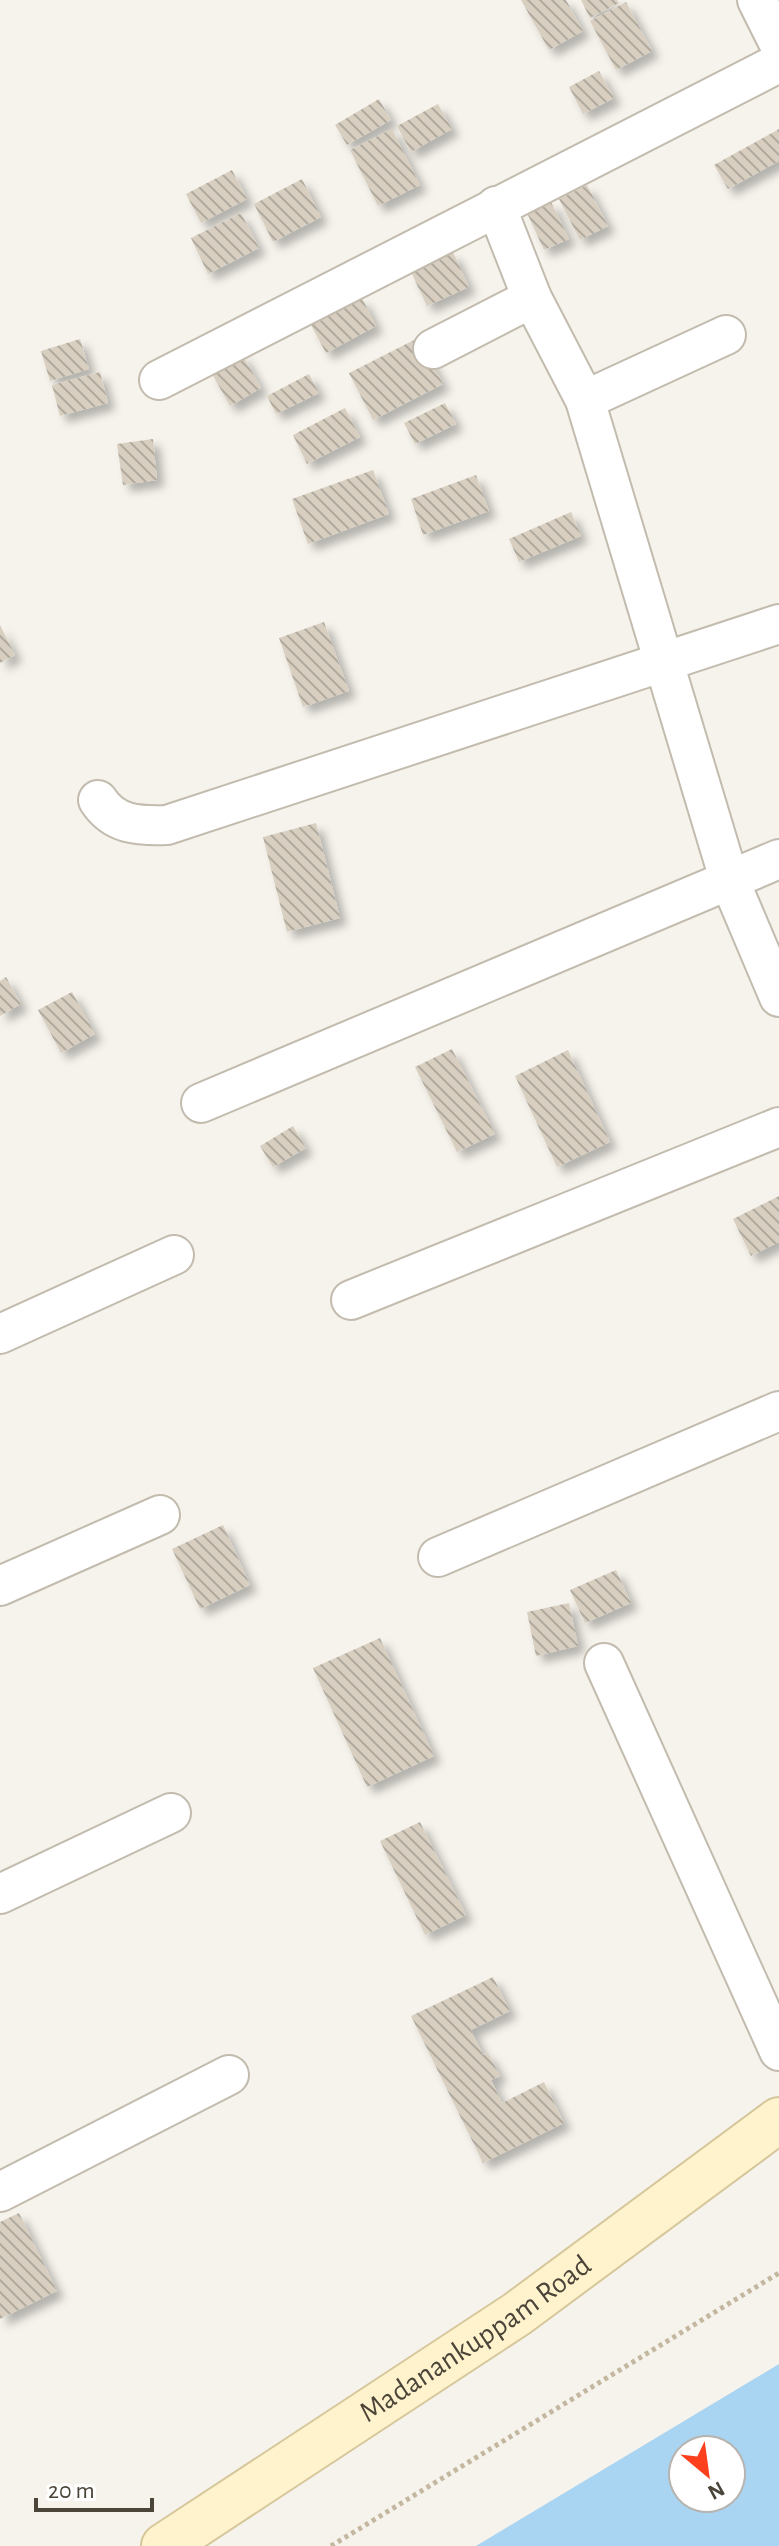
<svg xmlns="http://www.w3.org/2000/svg" width="779" height="2546" viewBox="0 0 779 2546" font-family="'Alegreya Sans',sans-serif">
	<style>
		.water { fill: #a9d4f2; fill-rule: evenodd }
		.building { fill: url(#building-back-hatch); filter: url(#shadow) }
		.lines { fill: none; stroke-linecap: round; stroke-linejoin: round }
		.street-casing { stroke: #c2bbae; stroke-width: 42 }
		.secondary-casing { stroke: #d6c79b; stroke-width: 48 }
		.path { stroke: #c4b79f; stroke-width: 5; stroke-dasharray: 4 4; stroke-linecap: butt }
		.street { stroke: #fff; stroke-width: 38 }
		.secondary { stroke: #fff3cd; stroke-width: 44 }
		.labels { text-anchor: middle; dominant-baseline: central; stroke-width: 6; stroke-linejoin: round; paint-order: stroke }
		.street-label { font-size: 30px; fill: #4b4439; stroke: #fff }
	</style>
	<defs>
		<pattern id="building-back-hatch" width="6" height="6" patternUnits="userSpaceOnUse" patternTransform="scale(2)"><rect width="6" height="6" fill="#d8cfc1"/><path d="M-1 5l2 2M0 0l6 6M5-1l2 2" fill="none" stroke="#b1aa9e"/></pattern>
		<filter id="shadow"><feDropShadow dx="7" dy="7" stdDeviation="4" flood-color="#0004"/></filter>
	</defs>
	<rect width="100%" height="100%" fill="#f6f3ec"/>
	<!-- water -->
	<path class="water" d="M779,2364V2546H476ZM683,2450H731V2498H683Z"/>
	<!-- building -->
	<g class="building">
		<polygon points="521,0 566,0 583,31 549,50"/>
		<polygon points="581,0 617,0 619,3 590,18"/>
		<polygon points="626,2 652,51 616,70 590,21"/>
		<polygon points="599,71 614,98 583,114 569,87"/>
		<polygon points="379,99 391,120 347,145 335,125"/>
		<polygon points="438,104 452,129 411,152 397,126"/>
		<polygon points="392,129 420,185 378,206 350,150"/>
		<polygon points="779,129 779,161 728,189 714,165"/>
		<polygon points="232,170 247,199 201,223 186,194"/>
		<polygon points="302,179 321,217 273,242 254,204"/>
		<polygon points="587,185 608,226 580,240 559,199"/>
		<polygon points="551,202 569,239 544,250 527,213"/>
		<polygon points="241,213 259,248 208,274 191,238"/>
		<polygon points="453,252 469,287 427,306 411,272"/>
		<polygon points="362,298 376,326 326,353 311,325"/>
		<polygon points="418,338 443,384 373,420 349,373"/>
		<polygon points="80,339 89,369 50,381 41,351"/>
		<polygon points="242,354 261,388 230,406 211,372"/>
		<polygon points="100,372 108,403 60,416 52,385"/>
		<polygon points="309,374 319,393 276,414 267,396"/>
		<polygon points="445,403 456,424 415,444 404,423"/>
		<polygon points="345,408 360,437 307,464 293,435"/>
		<polygon points="153,439 157,480 123,485 117,444"/>
		<polygon points="373,470 389,514 308,544 292,499"/>
		<polygon points="476,475 489,511 423,535 411,499"/>
		<polygon points="571,512 581,536 519,562 509,539"/>
		<polygon points="324,622 349,691 303,707 279,638"/>
		<polygon points="0,625 15,655 0,663"/>
		<polygon points="316,823 340,918 287,932 263,837"/>
		<polygon points="6,977 21,1004 0,1016 0,981"/>
		<polygon points="72,992 95,1034 61,1053 38,1010"/>
		<polygon points="452,1049 495,1134 457,1152 415,1067"/>
		<polygon points="568,1050 610,1142 557,1167 515,1076"/>
		<polygon points="293,1126 306,1148 273,1167 260,1146"/>
		<polygon points="779,1196 779,1242 751,1256 733,1219"/>
		<polygon points="223,1525 250,1585 200,1609 172,1549"/>
		<polygon points="616,1570 631,1603 585,1623 570,1590"/>
		<polygon points="569,1603 578,1646 536,1656 527,1612"/>
		<polygon points="380,1638 434,1756 367,1787 313,1668"/>
		<polygon points="420,1822 466,1915 425,1935 380,1841"/>
		<polygon points="493,1977 510,2011 471,2030 483,2055 488,2053 500,2076 491,2080 502,2103 544,2082 564,2123 483,2163 411,2016"/>
		<polygon points="19,2213 57,2291 0,2319 0,2222"/>
	</g>
	<g class="lines">
		<!-- street casing -->
		<g class="street-casing">
			<g id="street">
				<polyline points="757,0 779,44"/>
				<polyline points="496,206 532,298 585,400 729,879 779,997"/>
				<polyline points="433,349 532,298"/>
				<polyline points="159,380 779,63"/>
				<polyline points="585,400 726,335"/>
				<path d="M98,800C114,825 138,826 167,825L779,624"/>
				<polyline points="201,1103 779,859"/>
				<polyline points="351,1300 779,1127"/>
				<polyline points="0,1334 174,1255"/>
				<polyline points="438,1557 779,1411"/>
				<polyline points="0,1586 160,1515"/>
				<polyline points="604,1663 779,2051"/>
				<polyline points="0,1894 171,1813"/>
				<polyline points="0,2192 229,2075"/>
			</g>
		</g>
		<!-- secondary casing -->
		<g class="secondary-casing">
			<g id="secondary">
				<path id="s1" d="M164,2546L517,2314L779,2120"/>
			</g>
		</g>
		<!-- path -->
		<polyline class="path" points="331,2546 779,2273"/>
		<!-- street -->
		<use href="#street" class="street"/>
		<!-- secondary -->
		<use href="#secondary" class="secondary"/>
	</g>
	<g class="labels">
		<!-- street labels -->
		<g class="street-label">
			<text stroke="none"><textPath href="#s1" startOffset="374">Madanankuppam Road</textPath></text>
		</g>
	</g>
	<!-- north arrow -->
	<g transform="translate(707 2474) rotate(151)"><circle r="38" fill="#ffffff" stroke="#b7b4b0" stroke-width="2"/>
	<path d="M0-6L14 30L0 20L-14 30Z" fill="#fc3f1d"/>
	<text y="-12" font-size="22" font-weight="bold" text-anchor="middle" fill="#4b4439">N</text>
	</g>
	<!-- scale -->
	<path d="M36 2498v12h116v-12" fill="none" stroke="#4b4439" stroke-width="4"/>
	<text x="48" y="2498" font-size="24" fill="#4b4439" stroke="#ffffff" stroke-width="6" paint-order="stroke">20 m</text>
</svg>
